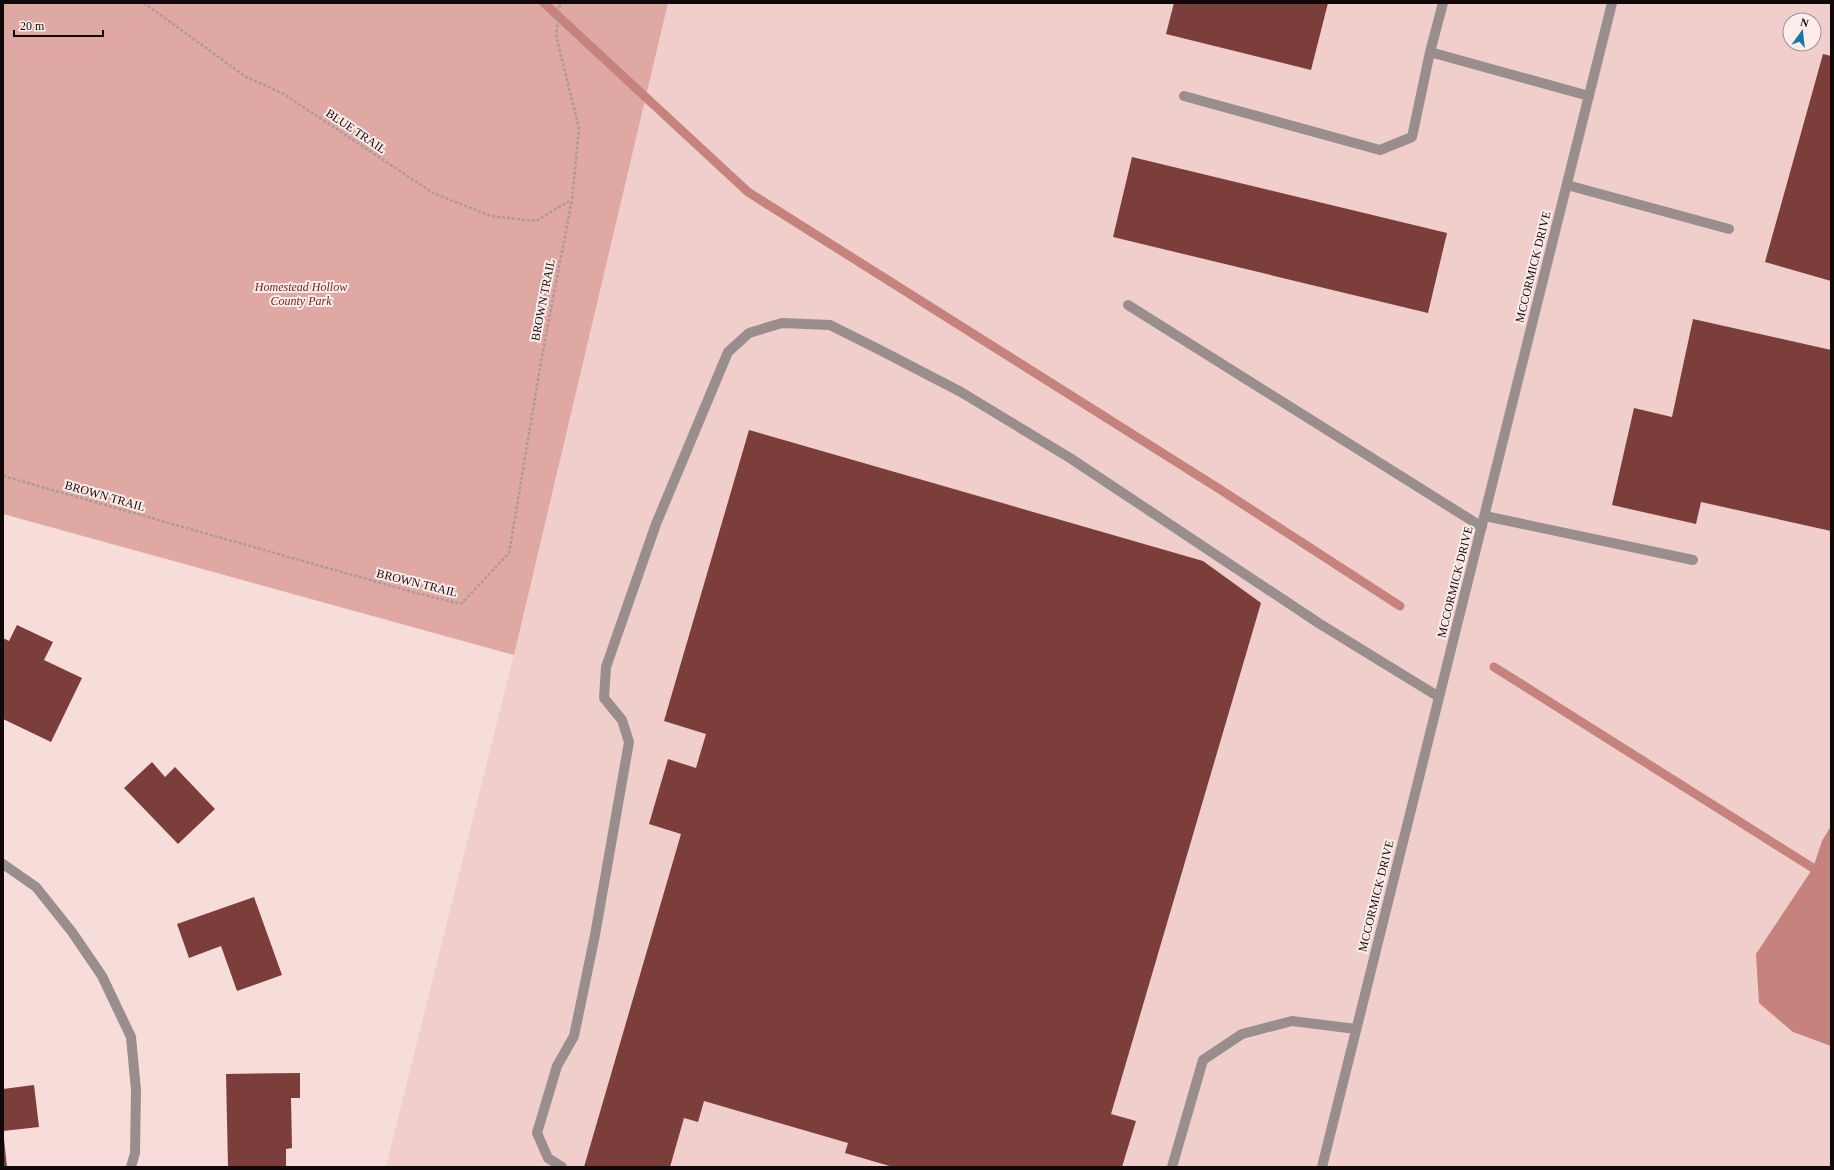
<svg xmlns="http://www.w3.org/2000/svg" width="1834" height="1170" font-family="'Times New Roman',serif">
	<rect width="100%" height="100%" fill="#f6ddda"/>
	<!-- built -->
	<path fill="#efcecb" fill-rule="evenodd" d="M 668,3 L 1831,3 L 1831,1167 L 386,1167 L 514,655 ZM 1790,20 L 1814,20 L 1814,44 L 1790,44 Z"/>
	<!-- green -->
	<path fill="#e0a8a3" d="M 3,3 L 668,3 L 514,655 L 3,514 Z"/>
	<!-- water -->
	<path fill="#c6827d" d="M 1831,826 L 1831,1046 L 1793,1032 L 1759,1003 L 1756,954 L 1813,868 L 1822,841 Z"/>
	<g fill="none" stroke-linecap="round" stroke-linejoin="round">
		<!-- stream -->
		<path stroke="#c6827d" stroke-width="9" d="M 544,3 L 748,192 L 1221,490 L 1400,606
			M 1494,667 L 1813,868"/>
	</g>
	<!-- building -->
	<path fill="#7b3e3b" d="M 1174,3 L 1328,3 L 1311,70 L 1166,34 Z
		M 1823,54 L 1831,56 L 1831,281 L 1765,262 Z
		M 1132,157 L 1447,233 L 1428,313 L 1113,237 Z
		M 1693,319 L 1831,350 L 1831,531 L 1701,502 L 1696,524 L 1612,505 L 1634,408 L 1672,417 Z
		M 749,430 L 1203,561 L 1261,603 L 1111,1114 L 1136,1121 L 1122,1167 L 893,1167 L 845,1153 L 848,1143 L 704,1101 L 698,1122 L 684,1118 L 670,1167 L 584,1167 L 681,834 L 649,824 L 668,759 L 696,768 L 706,734 L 664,721 Z
		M 17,625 L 53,642 L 44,660 L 82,678 L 51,742 L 3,719 L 3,638 L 9,641 Z
		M 152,762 L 165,777 L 175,767 L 215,809 L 178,844 L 124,788 Z
		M 254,897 L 282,975 L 237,991 L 221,946 L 189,958 L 177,924 Z
		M 300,1073 L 300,1098 L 291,1098 L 292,1148 L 286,1149 L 286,1167 L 228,1167 L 226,1074 Z
		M 34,1085 L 39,1127 L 3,1131 L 3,1089 Z
		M 3,1139 L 4,1139 L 7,1167 L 3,1167 Z"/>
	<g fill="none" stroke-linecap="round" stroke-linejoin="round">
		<!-- path -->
		<path stroke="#ad9a98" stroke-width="2.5" stroke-dasharray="3 2" stroke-linecap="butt" d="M 144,3 L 246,77 L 282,93 L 433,193 L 491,216 L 536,221 L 571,200
			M 3,476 L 416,593 L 461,604 L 509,553 L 542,356 L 572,200 L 579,128 L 556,35 L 560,3"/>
		<!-- service -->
		<path stroke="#998e8d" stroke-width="10" d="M 1430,52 L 1443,3
			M 1184,96 L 1380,150 L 1412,137 L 1430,52 L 1589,96
			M 1567,185 L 1729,229
			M 1128,305 L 1482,527
			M 1485,516 L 1693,560
			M 562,1167 L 548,1158 L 537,1133 L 557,1066 L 574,1036 L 595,935 L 629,742 L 622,720 L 604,698 L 606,667 L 656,524 L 728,352 L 749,333 L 782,323 L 830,325 L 880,350 L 961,392 L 1070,458 L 1320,624 L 1439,697
			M 1172,1167 L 1203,1060 L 1242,1034 L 1292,1021 L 1356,1029"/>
		<!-- minor -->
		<path stroke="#998e8d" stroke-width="10" d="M 3,864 L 36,887 L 72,932 L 102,976 L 131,1037 L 136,1090 L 135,1153 L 131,1167
			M 1322,1167 L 1612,3"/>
	</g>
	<g text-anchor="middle" stroke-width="4" stroke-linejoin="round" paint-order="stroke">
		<!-- street labels -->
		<g font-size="12" fill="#110909" stroke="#fcedeb">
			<text transform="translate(356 131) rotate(34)" y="4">BLUE TRAIL</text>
			<text transform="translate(1533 267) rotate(-76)" y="4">MCCORMICK DRIVE</text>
			<text transform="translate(543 300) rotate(-79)" y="4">BROWN TRAIL</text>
			<text transform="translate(105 496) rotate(16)" y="4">BROWN TRAIL</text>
			<text transform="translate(1455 582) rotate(-76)" y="4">MCCORMICK DRIVE</text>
			<text transform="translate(417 583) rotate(14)" y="4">BROWN TRAIL</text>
			<text transform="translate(1376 896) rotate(-76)" y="4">MCCORMICK DRIVE</text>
		</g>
		<!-- park labels -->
		<g font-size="12" font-style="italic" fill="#6e1d1e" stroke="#fcedeb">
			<text x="301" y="291">Homestead Hollow<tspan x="301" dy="14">County Park</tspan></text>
		</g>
	</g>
	<!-- border -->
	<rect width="1834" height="1170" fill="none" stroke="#110909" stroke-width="8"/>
	<!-- north arrow -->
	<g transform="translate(1802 32) rotate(15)"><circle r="19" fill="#fcedeb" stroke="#9e9291"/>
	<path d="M0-3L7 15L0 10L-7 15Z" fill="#1679a5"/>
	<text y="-6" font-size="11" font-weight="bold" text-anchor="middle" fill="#110909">N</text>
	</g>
	<!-- scale -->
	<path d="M14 30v6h89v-6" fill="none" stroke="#110909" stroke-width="2"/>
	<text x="20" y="30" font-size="12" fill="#110909" stroke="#fcedeb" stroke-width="3" paint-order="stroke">20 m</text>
</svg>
